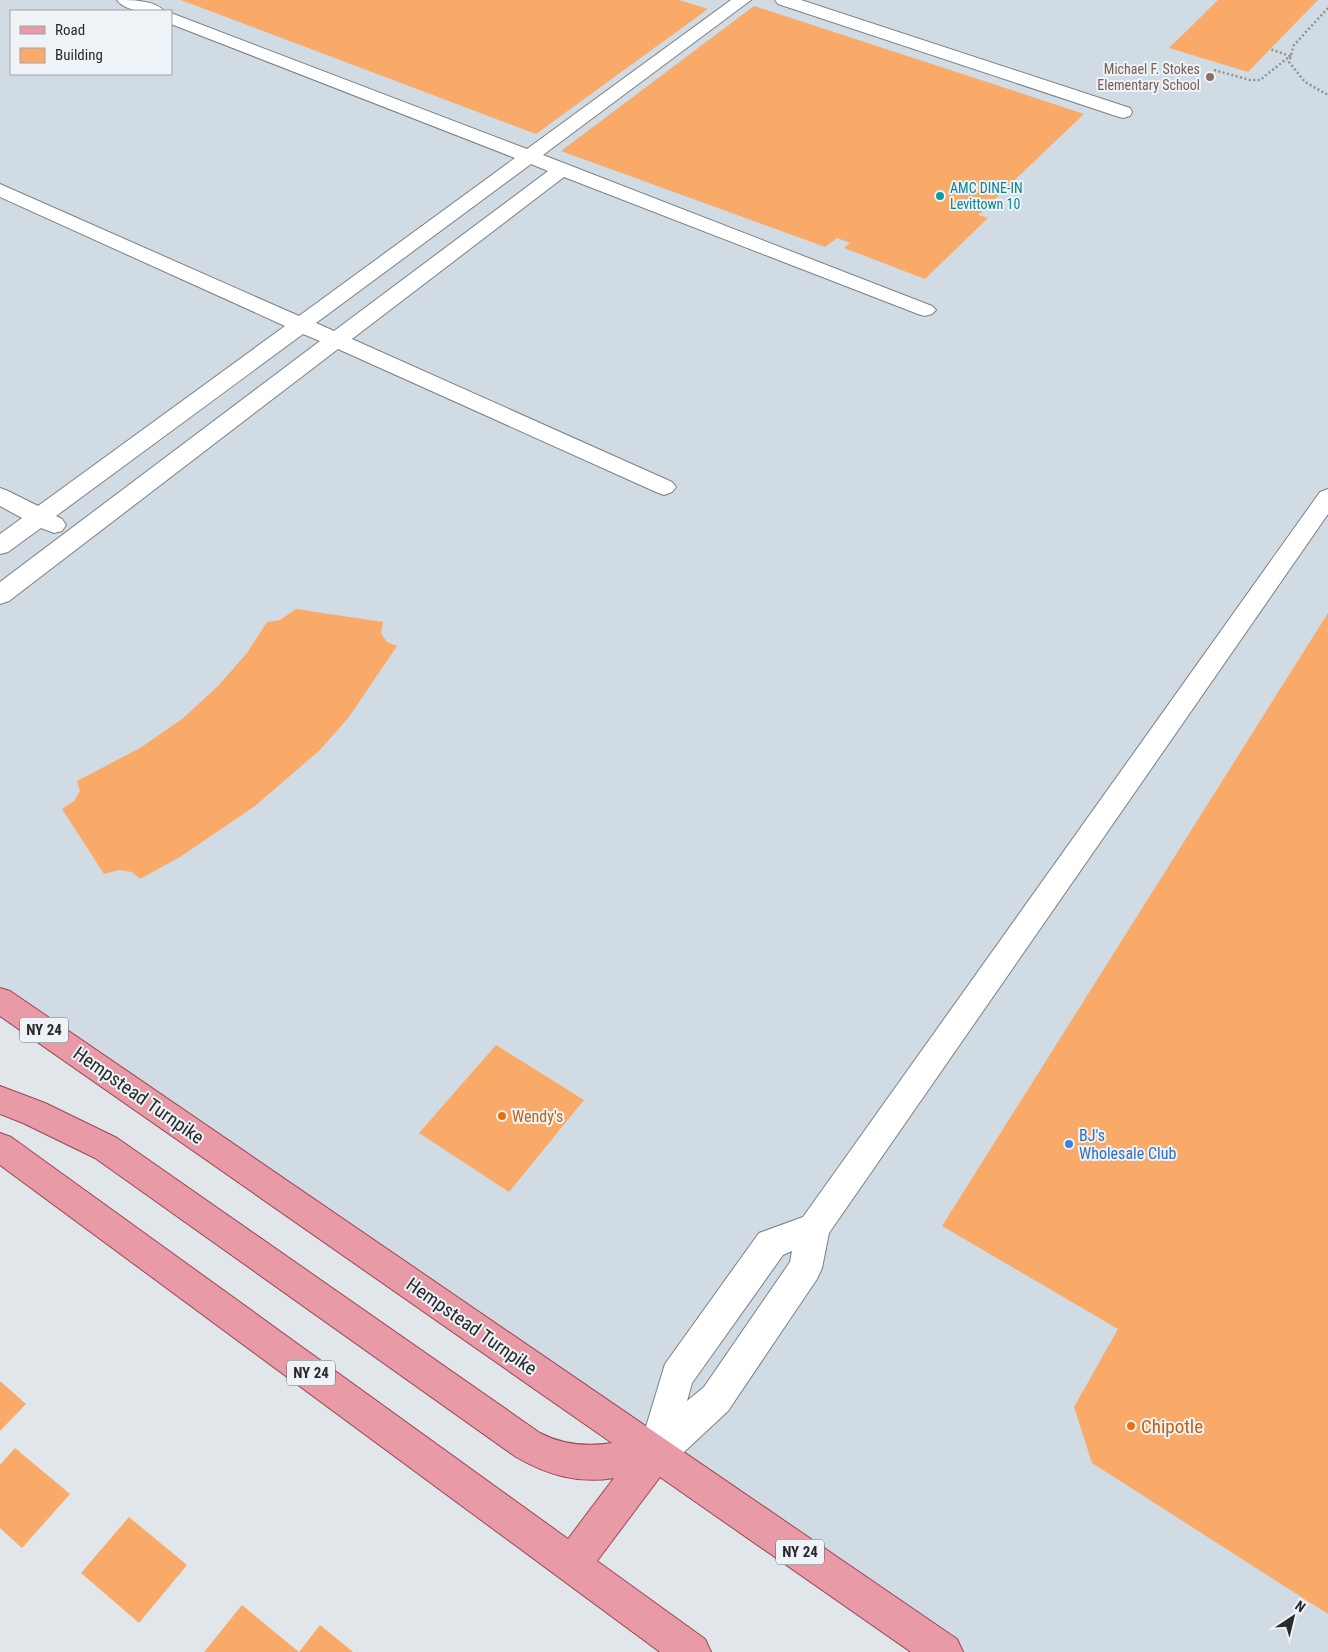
<svg xmlns="http://www.w3.org/2000/svg" width="1328" height="1652" font-family="'Roboto Condensed',sans-serif">
	<rect width="100%" height="100%" fill="#e1e6ea"/>
	<!-- built -->
	<path fill="#d0dbe4" fill-rule="evenodd" d="M 0,0 L 1328,0 L 1328,1652 L 945,1652 L 0,995 ZM 11,11 L 171,11 L 171,74 L 11,74 Z"/>
	<!-- building -->
	<path fill="#faaa68" d="M 181,0 L 679,0 L 708,9 L 536,134 Z
		M 1218,0 L 1318,0 L 1248,72 L 1169,48 Z
		M 754,6 L 984,81 L 1084,114 L 978,215 L 988,218 L 925,279 L 844,248 L 850,243 L 837,238 L 825,247 L 561,151 Z
		M 296,609 L 383,622 L 381,633 L 387,642 L 397,646 L 349,717 L 320,750 L 255,806 L 180,857 L 140,879 L 132,872 L 119,870 L 104,874 L 62,809 L 74,801 L 80,791 L 77,781 L 140,748 L 182,719 L 218,686 L 247,653 L 267,622 L 280,620 Z
		M 1328,613 L 1328,1614 L 1092,1463 L 1074,1407 L 1118,1329 L 942,1226 Z
		M 496,1045 L 584,1100 L 509,1192 L 419,1133 Z
		M 0,1381 L 26,1404 L 0,1431 Z
		M 15,1448 L 70,1494 L 22,1548 L 0,1528 L 0,1465 Z
		M 129,1517 L 187,1565 L 139,1623 L 81,1573 Z
		M 242,1605 L 299,1652 L 204,1652 Z
		M 320,1625 L 353,1652 L 299,1652 Z"/>
	<g fill="none" stroke-linecap="round" stroke-linejoin="round">
		<!-- minor casing -->
		<g stroke="#7c8084" stroke-width="2">
			<path id="minor" d="M 117,0 C 131,0 155,0 164,11 C 150,12 126,13 117,0 Z
				M 731,0 L 751,0 L 543,155 L 932,306 L 936,310 L 932,314 L 925,316 L 918,314 L 564,177 L 352,339 L 672,482 L 676,487 L 672,492 L 664,495 L 656,492 L 338,349 L 9,601 L 0,604 L 0,582 L 320,341 L 303,334 L 56,516 L 62,519 L 66,525 L 62,531 L 54,533 L 41,528 L 8,552 L 0,554 L 0,534 L 22,518 L 0,506 L 0,488 L 8,491 L 38,506 L 285,326 L 0,197 L 0,184 L 299,316 L 515,158 L 171,24 L 171,13 L 527,149 ZM 531,164 L 548,171 L 334,331 L 316,323 Z
				M 775,0 L 801,0 L 1130,108 L 1132,112 L 1130,116 L 1123,118 L 1116,116 L 778,4 Z
				M 1328,489 L 1328,514 L 829,1233 L 822,1268 L 817,1279 L 728,1411 L 669,1466 L 656,1471 L 643,1466 L 638,1453 L 665,1364 L 759,1233 L 803,1217 L 1320,492 ZM 792,1251 L 790,1262 L 704,1387 L 687,1401 L 692,1383 L 783,1255 Z"/>
		</g>
		<!-- major casing -->
		<g stroke="#9b4754" stroke-width="2">
			<path id="major" d="M 0,988 L 10,991 L 957,1639 L 963,1652 L 911,1652 L 660,1477 L 597,1561 L 705,1639 L 711,1652 L 660,1652 L 0,1165 L 0,1133 L 11,1137 L 568,1539 L 614,1478 C 578,1484 547,1475 516,1457 L 95,1158 L 23,1123 L 0,1114 L 0,1086 L 45,1103 L 117,1138 L 540,1433 C 563,1445 587,1447 612,1443 L 0,1016 Z"/>
		</g>
		<!-- path -->
		<path stroke="#8e9295" stroke-width="2.5" stroke-dasharray="2 2.5" stroke-linecap="butt" d="M 1328,8 L 1294,45 L 1289,62 L 1305,82 L 1328,95
			M 1214,70 L 1250,80 L 1260,80 L 1290,56 L 1270,49"/>
		<!-- minor -->
		<use href="#minor" fill="#fff" fill-rule="evenodd"/>
		<!-- major -->
		<use href="#major" fill="#e89aa6" fill-rule="evenodd"/>
	</g>
	<!-- markers -->
	<circle fill="#8d6e63" stroke="#eef3f8" stroke-width="2" cx="1210" cy="77" r="5"/>
	<circle fill="#0f9aa8" stroke="#eef3f8" stroke-width="2" cx="940" cy="196" r="5"/>
	<g fill="#e8710a" stroke="#eef3f8" stroke-width="2">
		<circle cx="502" cy="1116" r="5"/>
		<circle cx="1131" cy="1426" r="5"/>
	</g>
	<circle fill="#3f7fe0" stroke="#eef3f8" stroke-width="2" cx="1069" cy="1144" r="5"/>
	<g text-anchor="middle" stroke-width="4" stroke-linejoin="round" paint-order="stroke">
		<!-- far-education labels -->
		<g font-size="14" fill="#785e54" stroke="#eef3f8" text-anchor="end">
			<text x="1200" y="74">Michael F. Stokes<tspan x="1200" dy="16">Elementary School</tspan></text>
		</g>
		<!-- far-culture labels -->
		<g font-size="14" fill="#0d838f" stroke="#eef3f8" text-anchor="start">
			<text x="950" y="193">AMC DINE-IN<tspan x="950" dy="16">Levittown 10</tspan></text>
		</g>
		<!-- shield labels -->
		<g fill="#eef3f8" stroke="#636669" stroke-width="1">
			<rect x="20" y="1017.5" width="48" height="25" rx="4"/>
			<rect x="287" y="1360.5" width="48" height="25" rx="4"/>
			<rect x="776" y="1539.5" width="48" height="25" rx="4"/>
		</g>
		<g font-size="15" font-weight="bold" fill="#282a2c">
			<text x="44" y="1035">NY 24</text>
			<text x="311" y="1378">NY 24</text>
			<text x="800" y="1557">NY 24</text>
		</g>
		<!-- food labels -->
		<g font-size="16" fill="#c56008" stroke="#eef3f8" text-anchor="start">
			<text x="512" y="1122">Wendy's</text>
		</g>
		<!-- shop labels -->
		<g font-size="16" fill="#366cbe" stroke="#eef3f8" text-anchor="start">
			<text x="1079" y="1141">BJ's<tspan x="1079" dy="18">Wholesale Club</tspan></text>
		</g>
		<!-- near-street labels -->
		<g font-size="19" fill="#282a2c" stroke="#eef3f8">
			<text transform="translate(139 1095) rotate(35)" y="7">Hempstead Turnpike</text>
			<text transform="translate(472 1326) rotate(35)" y="7">Hempstead Turnpike</text>
		</g>
		<!-- near-food labels -->
		<g font-size="19" fill="#c56008" stroke="#eef3f8" text-anchor="start">
			<text x="1141" y="1433">Chipotle</text>
		</g>
	</g>
	<!-- legend -->
	<rect x="10" y="10" width="162" height="65" fill="#eef3f8" stroke="#9fa3a6"/>
	<rect x="20" y="26" width="25" height="8" fill="#e89aa6" stroke="#9fa3a6"/>
	<text x="55" y="35" font-size="15" fill="#282a2c">Road</text>
	<rect x="20" y="48" width="25" height="15" fill="#faaa68" stroke="#9fa3a6"/>
	<text x="55" y="60" font-size="15" fill="#282a2c">Building</text>
	<!-- north arrow -->
	<g transform="translate(1293 1617) rotate(35)" stroke="#eef3f8" stroke-width="4" paint-order="stroke">
	<path d="M0-4L9 19L0 12L-9 19Z" fill="#282a2c"/>
	<text y="-8" font-size="14" font-weight="bold" text-anchor="middle" fill="#282a2c">N</text>
	</g>
</svg>
